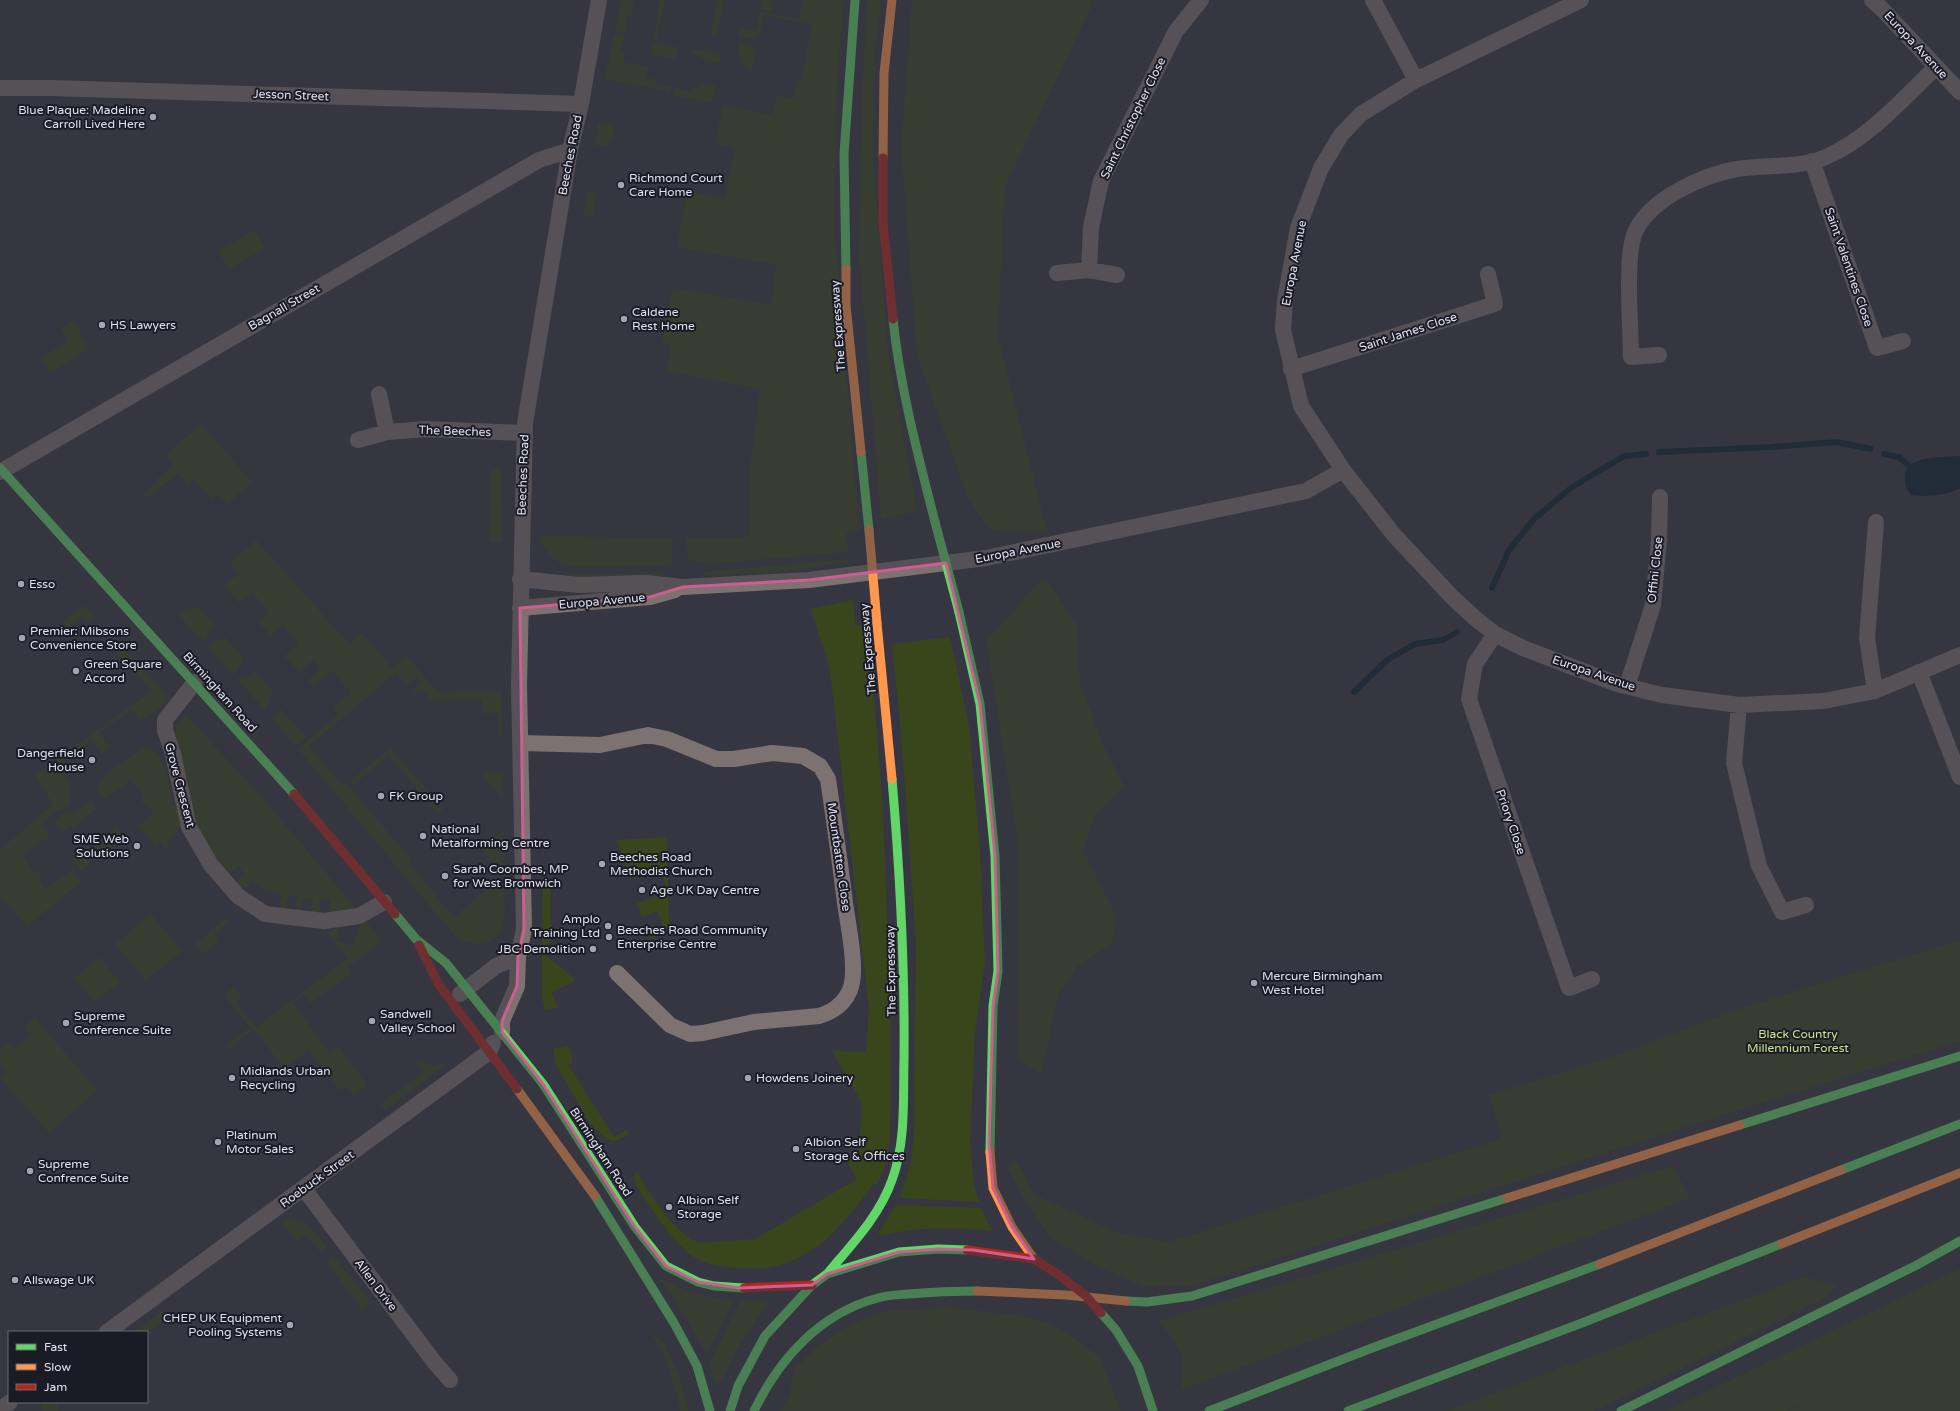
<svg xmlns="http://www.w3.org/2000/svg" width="1960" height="1411" font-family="'Varela Round',sans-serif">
	<rect width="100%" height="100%" fill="#363642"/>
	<!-- green -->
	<path fill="#39461c" d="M 621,0 L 634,1 L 631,17 L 627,16 L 625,32 L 615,31 Z
		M 660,0 L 665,0 L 657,39 L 654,38 Z
		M 717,0 L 724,0 L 717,36 L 711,35 Z
		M 762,0 L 773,1 L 771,11 L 761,9 Z
		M 803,0 L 844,0 L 837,78 L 834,222 L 859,531 L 846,533 L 848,552 L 711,564 L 688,560 L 686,538 L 749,537 L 750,469 L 760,389 L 666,371 L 671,346 L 662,344 L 673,288 L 771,305 L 776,265 L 677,247 L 687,191 L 725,198 L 735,148 L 715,144 L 723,105 L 773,115 L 777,95 L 793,99 L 797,80 L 801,81 L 812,25 L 764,15 L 759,37 L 755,36 L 754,40 L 738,37 L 739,28 L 757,31 L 760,12 L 799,19 Z
		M 867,0 L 881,0 L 875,52 L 873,157 L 888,354 L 917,511 L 881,519 L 859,257 L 861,119 Z
		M 912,0 L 1090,0 L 1092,5 L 1005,187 L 998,336 L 1047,531 L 994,531 L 983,521 L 968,497 L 917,356 L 901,148 Z
		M 614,34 L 624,36 L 621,51 L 625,52 L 623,62 L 648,67 L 646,78 L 656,80 L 655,84 L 671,87 L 670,92 L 605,79 Z
		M 653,42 L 678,47 L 676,59 L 651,54 Z
		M 738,42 L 753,45 L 753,49 L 757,50 L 752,71 C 739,67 738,55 738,42 Z
		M 686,49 L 720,53 L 720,63 L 706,60 Z
		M 701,83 L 716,86 L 712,103 L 673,95 L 675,88 L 690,91 L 691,87 L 700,89 Z
		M 598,123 L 614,126 L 611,143 L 607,142 L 606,147 L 595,145 Z
		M 587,192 L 597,194 L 593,217 L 583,215 Z
		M 255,230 L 265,248 L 229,269 L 218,251 Z
		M 74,320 L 89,349 L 50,373 L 41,357 L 68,342 L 61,328 Z
		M 201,424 L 252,482 L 227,504 L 218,494 L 212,499 L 194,479 L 188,484 L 178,473 L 148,498 L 144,494 L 157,482 L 156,480 L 174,464 L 166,455 Z
		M 501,468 L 502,542 L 489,542 L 490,470 Z
		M 539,536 L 673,538 L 671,565 L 573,567 C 555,563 545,554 539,536 Z
		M 256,540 L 349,644 L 362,633 L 392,668 L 406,656 L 438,692 L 501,691 L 502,735 L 499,735 L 499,713 L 482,713 L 482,700 L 427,700 L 427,692 L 411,692 L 422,683 L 417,677 L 406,685 L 396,673 L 309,746 L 341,785 L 345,782 L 411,859 L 408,862 L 454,917 L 499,879 L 499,887 L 504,887 C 504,898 506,911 504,922 C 498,947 475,948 456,937 L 298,749 L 339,714 L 333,707 L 351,693 L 332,670 L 314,686 L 308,680 L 321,669 L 313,660 L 299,672 L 284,656 L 299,643 L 283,625 L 271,636 L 258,622 L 269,612 L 252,592 L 239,603 L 224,586 L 238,574 L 230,564 Z
		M 848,559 L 849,562 L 778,572 L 706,576 L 702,572 Z
		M 663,573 L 663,577 L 566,578 L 566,574 Z
		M 1042,578 L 1048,582 L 1077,626 L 1080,682 L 1103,745 L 1124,786 L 1095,815 L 1083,850 L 1117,917 L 1112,943 L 1078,966 L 1058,995 L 1041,1075 L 1017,1057 L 1017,836 L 986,640 L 1007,619 Z
		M 853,600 L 856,626 L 868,624 L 882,794 L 891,1008 L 890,1135 L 886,1163 L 877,1185 L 873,1183 C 848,1220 818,1257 772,1267 C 762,1269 750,1268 739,1268 C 724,1267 702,1265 690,1254 C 667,1235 652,1210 636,1185 L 634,1177 L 636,1170 L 651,1195 L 670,1221 L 690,1239 L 701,1243 L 755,1239 L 857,1179 L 846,1160 L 859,1152 L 862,1103 L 832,1051 L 866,1052 L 869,1009 L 830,670 L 811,609 Z
		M 83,605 L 95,617 L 89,623 L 82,616 L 68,628 L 63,622 Z
		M 198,606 L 214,625 L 204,643 L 178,614 Z
		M 225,637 L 244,659 L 234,675 L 207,646 Z
		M 950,637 L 969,726 L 980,851 L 985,963 L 975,1032 L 970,1140 L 974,1186 L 979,1202 L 900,1198 L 911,1162 L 914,1133 L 916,944 L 901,732 L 892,644 Z
		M 121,646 L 167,695 C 161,714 155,711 140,720 L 132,709 L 99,733 L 110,748 L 102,753 L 91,740 L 59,766 C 70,780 73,787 69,806 L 56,811 L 42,823 L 50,836 L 22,855 L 34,873 L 37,871 L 42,877 L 39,880 L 45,889 L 73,870 L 81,882 L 27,926 L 0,896 L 0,850 L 53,804 L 35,775 L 152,691 L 115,651 Z
		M 256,672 L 273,692 L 265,710 L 237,680 Z
		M 281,709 L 306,737 L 295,746 L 272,718 Z
		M 186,715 L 268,804 L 356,909 L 331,914 L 330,899 L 319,899 L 320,915 L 311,914 L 312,899 L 303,898 L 301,913 L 295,912 L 298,897 L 288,895 L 285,911 L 278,909 L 282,895 L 266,890 L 251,880 L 242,892 L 234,884 L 245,874 L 238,866 L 227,876 L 193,822 L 175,734 L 176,725 Z
		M 147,748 C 167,751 169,789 172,806 L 177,803 C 180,826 185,826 166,842 L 171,848 L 168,851 L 159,841 L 155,845 L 138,826 L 154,814 L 147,804 L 144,805 L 141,800 L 144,798 L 131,780 L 104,799 L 96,789 C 102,772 126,761 140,750 Z
		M 390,748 L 443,810 L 438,814 L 389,755 L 353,785 L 350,781 Z
		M 483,772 L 503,773 L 503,799 L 481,774 Z
		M 88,802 L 92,802 L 96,809 L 73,828 L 71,825 L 62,832 L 57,825 L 56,820 C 66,811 79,812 88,802 Z
		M 116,828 L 122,838 L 81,871 L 72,858 L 77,855 L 79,857 L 113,834 L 111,831 Z
		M 503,831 L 504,875 L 482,849 Z
		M 667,837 L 669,929 L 650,940 L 649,934 L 664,929 L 657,911 L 642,917 L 637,903 L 661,895 L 666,885 L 663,876 L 652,871 L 631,879 L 617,840 Z
		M 543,876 L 550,879 L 551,942 L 542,949 Z
		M 151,914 L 182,951 L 146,980 L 115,944 Z
		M 226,918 L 229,922 L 214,934 L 219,941 L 203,954 L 195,944 Z
		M 365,920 L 382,941 L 348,967 L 352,973 L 310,1003 L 304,995 L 293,1003 L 329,1053 L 339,1047 L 367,1085 L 354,1095 L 347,1086 L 341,1091 L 309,1050 L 284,1068 L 254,1029 L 229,1048 L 227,1046 L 250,1027 L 224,995 L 234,987 L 242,996 L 235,1002 L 256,1027 L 347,959 L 327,932 L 340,926 L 336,941 L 353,946 L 357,931 Z
		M 1960,940 L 1960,1041 L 1701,1122 L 1191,1286 L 1144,1287 L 1094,1264 L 1051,1238 L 1026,1203 L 1008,1168 L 1015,1159 L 1035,1195 L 1118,1233 L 1168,1242 L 1502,1139 L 1489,1095 L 1611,1057 L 1742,1008 Z
		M 542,952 L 576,980 L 551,993 L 558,1007 L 545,1010 L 542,997 Z
		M 99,957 L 120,982 L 95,1001 L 74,978 Z
		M 35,1018 L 97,1090 L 49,1133 L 0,1078 L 6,1071 L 0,1064 L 0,1049 L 8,1042 L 15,1049 L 31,1035 L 24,1027 Z
		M 569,1046 L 573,1063 L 568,1064 L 614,1137 L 626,1130 L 629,1134 L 618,1140 L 612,1141 L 606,1138 L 591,1125 L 556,1065 L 553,1049 Z
		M 415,1059 L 432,1066 L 448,1063 L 385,1110 L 380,1104 L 424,1072 Z
		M 1673,1166 L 1690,1198 L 1181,1390 C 1186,1354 1181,1349 1159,1321 Z
		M 896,1205 L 981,1208 L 992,1231 C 954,1226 919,1227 881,1235 L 878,1233 Z
		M 290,1219 C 308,1220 316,1234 327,1247 L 320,1252 L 306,1234 L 296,1241 L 281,1222 Z
		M 333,1255 L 372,1303 L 362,1310 L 326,1261 Z
		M 1960,1269 L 1960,1327 L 1787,1411 L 1667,1411 Z
		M 1804,1277 L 1836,1285 L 1827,1297 L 1594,1411 L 1446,1411 Z
		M 661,1279 C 684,1291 707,1298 733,1300 L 707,1355 L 688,1321 Z
		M 763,1300 L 767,1301 L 768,1304 L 740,1343 L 722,1381 L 715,1384 L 709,1365 L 740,1301 Z
		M 944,1307 L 1018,1315 L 1048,1323 L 1069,1334 L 1100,1358 L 1121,1411 L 780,1411 L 790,1395 L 794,1369 L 816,1348 L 841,1330 L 863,1319 L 886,1311 Z
		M 162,1311 L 168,1318 L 147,1334 L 147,1332 L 133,1332 Z
		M 1960,1327 L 1960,1411 L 1789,1411 Z
		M 651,1332 L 664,1343 L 679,1376 L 689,1411 L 681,1411 L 667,1362 Z
		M 42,1402 L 58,1402 L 58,1411 L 41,1411 Z"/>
	<!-- water -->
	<path fill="#0a212f" d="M 1960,456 L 1960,488 C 1945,496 1928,497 1911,495 C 1906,489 1905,486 1905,478 C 1903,455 1944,457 1960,456 Z"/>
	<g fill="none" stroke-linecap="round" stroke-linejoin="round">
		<!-- stream -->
		<path stroke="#0a212f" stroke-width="6" d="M 1659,452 L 1772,447 L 1836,442 L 1871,449
			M 1884,454 L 1899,457 L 1908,465
			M 1492,588 L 1509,550 L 1534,519 L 1572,487 L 1624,456 L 1646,454
			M 1354,692 L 1387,660 L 1415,644 L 1443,640 L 1457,632"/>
		<!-- street -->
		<path stroke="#7c7271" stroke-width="16" d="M 1373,0 L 1416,80
			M 1581,0 L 1416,80 L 1361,114 L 1341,135 L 1321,168 L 1298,228 L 1285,300 L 1283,330 L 1301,406 L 1343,470 L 1394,535 L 1453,598 L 1476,619 L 1495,634 L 1523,648 L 1617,684 L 1662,695 L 1739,705 L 1824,701 L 1875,691 L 1960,655
			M 1872,0 L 1881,8 L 1960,92
			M 0,88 L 50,88 L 581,104
			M 1812,161 L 1877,348 L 1903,341
			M 1089,270 L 1091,227 L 1101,181 L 1176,31 L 1201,0
			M 1057,273 L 1089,270 L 1117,275
			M 1659,355 L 1631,357 C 1631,328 1624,253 1636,230 C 1652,198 1703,175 1737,169 C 1767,164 1798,169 1826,157 C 1868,139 1904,98 1936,67
			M 1291,369 L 1495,304 L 1488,274
			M 379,394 L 387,432
			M 358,440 L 387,432 L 426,429 L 524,433
			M 0,472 L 539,160 L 570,150
			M 520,579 L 579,585 L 645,583 L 683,587 L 809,580 L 986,558 L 1306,491 L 1343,470
			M 520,608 L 650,597 L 675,590
			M 1495,634 L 1475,664 L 1469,699 L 1569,988 L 1592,979
			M 1919,672 L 1960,777
			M 195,682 L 165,720 L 165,730 L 173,754 L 189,827 L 211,865 L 238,896 L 265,914 L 324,921 L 359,916 L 384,902
			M 1627,686 L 1653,605 L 1659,540 L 1660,497
			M 1875,691 L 1867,638 L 1876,522
			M 1739,705 L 1734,763 L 1759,866 L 1782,912 L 1806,905
			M 520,743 L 600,745 L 648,735 L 667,739 L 716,759 L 734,759 L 772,753 L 803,756 L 820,766 L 828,779 C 834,820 840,862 845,903 C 848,925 858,970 850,990 C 844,1004 833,1012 819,1016 L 754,1022 L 703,1033 L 690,1034 L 670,1025 L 617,973
			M 460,994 L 496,966 L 518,957
			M 502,1032 L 502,1021 L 517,986 L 518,957 L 524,929 L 519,685 L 525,423 L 570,150 L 581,104 L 599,0
			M 304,1189 L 435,1363 L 450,1380
			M 107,1332 L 489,1052 L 493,1043
			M 0,1410 L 10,1402"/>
		<!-- fast -->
		<path stroke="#63d668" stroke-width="9" d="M 846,269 L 844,154 L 855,0
			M 893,319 C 900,388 918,455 935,522
			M 861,452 L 869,530
			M 0,468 L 294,794
			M 959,612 L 980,704 L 995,856 L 998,971 L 993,1006 L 990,1152
			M 395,914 L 416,939 L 446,963 L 543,1084 L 635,1227 L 666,1266 L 698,1282 L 714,1286 L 744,1288
			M 1740,1125 L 1960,1056
			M 1841,1170 L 1960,1124
			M 595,1196 L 674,1323 L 697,1366 L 710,1411
			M 827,1274 C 851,1245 879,1217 892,1180 C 906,1142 903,1100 904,1060 C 905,966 900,873 892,779
			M 1126,1301 L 1147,1302 L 1192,1296 L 1507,1198
			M 1101,1313 L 1116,1330 L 1138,1366 L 1153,1411
			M 730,1411 L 738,1386 L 765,1336 L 812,1285 L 827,1274 L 899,1252 L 938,1249 L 967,1250
			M 754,1411 C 779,1359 820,1313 878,1298 C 887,1295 898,1295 908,1294 C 931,1292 954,1291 977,1291
			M 1209,1411 L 1372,1348 L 1600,1264
			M 1348,1411 L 1582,1323 L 1781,1244
			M 1621,1411 L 1915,1266 L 1960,1241"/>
		<!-- slow -->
		<path stroke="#ff974d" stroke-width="9" d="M 883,158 L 884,73 L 892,0
			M 846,269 L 846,305 L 861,452
			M 877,623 L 892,779
			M 517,1089 L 595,1196
			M 990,1152 L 993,1188 L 1012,1227 L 1034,1259
			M 1507,1198 L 1740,1125
			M 1781,1244 L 1960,1173
			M 1600,1264 L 1841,1170
			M 977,1291 L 1066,1295 L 1126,1301"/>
		<!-- jam -->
		<path stroke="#b3261e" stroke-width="9" d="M 883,158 L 883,223 L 893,319
			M 294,794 L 395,914
			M 419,945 L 439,985 L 517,1089
			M 967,1250 L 1034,1259 L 1059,1275 L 1086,1296 L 1101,1313
			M 744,1288 L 812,1285"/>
		<!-- fast-bridge -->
		<path stroke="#63d668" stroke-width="9" d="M 935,522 L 959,612"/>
		<!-- slow-bridge -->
		<path stroke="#ff974d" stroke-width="9" d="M 869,530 L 877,623"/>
	</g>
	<!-- marked area -->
	<path d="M0 0H1960V1411H0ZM 946,563 L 980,704 L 995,856 L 998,971 L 993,1006 L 989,1144 L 993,1188 L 1012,1227 L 1034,1259 L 973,1250 L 938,1249 L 899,1252 L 827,1274 L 812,1285 L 740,1288 L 698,1282 L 666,1266 L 635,1227 L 543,1084 L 502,1032 L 502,1021 L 517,986 L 518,957 L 524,929 L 520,608 L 650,597 L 683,587 L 809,580 Z" fill="#363642" fill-opacity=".55" fill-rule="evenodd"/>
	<path fill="none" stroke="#cd5e8f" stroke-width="3" stroke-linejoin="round" d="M 946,563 L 980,704 L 995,856 L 998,971 L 993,1006 L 989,1144 L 993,1188 L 1012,1227 L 1034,1259 L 973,1250 L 938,1249 L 899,1252 L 827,1274 L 812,1285 L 740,1288 L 698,1282 L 666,1266 L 635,1227 L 543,1084 L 502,1032 L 502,1021 L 517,986 L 518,957 L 524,929 L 520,608 L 650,597 L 683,587 L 809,580 Z"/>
	<!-- markers -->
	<g fill="#a5a5b2" stroke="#1b1b25" stroke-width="1.5">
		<circle cx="153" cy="117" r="4"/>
		<circle cx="621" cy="185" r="4"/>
		<circle cx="624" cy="319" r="4"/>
		<circle cx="102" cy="325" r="4"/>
		<circle cx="21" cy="584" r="4"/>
		<circle cx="22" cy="638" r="4"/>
		<circle cx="76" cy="671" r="4"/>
		<circle cx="92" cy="760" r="4"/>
		<circle cx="381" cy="796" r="4"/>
		<circle cx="423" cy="836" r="4"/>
		<circle cx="137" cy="846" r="4"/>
		<circle cx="602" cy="864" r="4"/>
		<circle cx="445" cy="876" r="4"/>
		<circle cx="642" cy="890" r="4"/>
		<circle cx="608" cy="926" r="4"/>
		<circle cx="609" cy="937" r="4"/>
		<circle cx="593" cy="949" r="4"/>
		<circle cx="1254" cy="983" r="4"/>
		<circle cx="372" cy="1021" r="4"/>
		<circle cx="66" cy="1023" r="4"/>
		<circle cx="232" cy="1078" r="4"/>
		<circle cx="748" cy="1078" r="4"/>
		<circle cx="218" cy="1142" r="4"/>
		<circle cx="796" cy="1149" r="4"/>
		<circle cx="30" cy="1171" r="4"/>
		<circle cx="669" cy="1207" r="4"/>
		<circle cx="15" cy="1280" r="4"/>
		<circle cx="290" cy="1325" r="4"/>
	</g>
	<g text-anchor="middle" stroke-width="4" stroke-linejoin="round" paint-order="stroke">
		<!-- street labels -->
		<g font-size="12" fill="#e1e1ef" stroke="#1b1b25">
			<text transform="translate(1916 45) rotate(47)" y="4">Europa Avenue</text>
			<text transform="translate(291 95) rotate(2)" y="4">Jesson Street</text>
			<text transform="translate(1133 118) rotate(-64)" y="4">Saint Christopher Close</text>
			<text transform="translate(570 155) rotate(-79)" y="4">Beeches Road</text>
			<text transform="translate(1294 263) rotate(-79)" y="4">Europa Avenue</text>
			<text transform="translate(1849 267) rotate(71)" y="4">Saint Valentines Close</text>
			<text transform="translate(284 307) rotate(-30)" y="4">Bagnall Street</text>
			<text transform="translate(838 326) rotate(-94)" y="4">The Expressway</text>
			<text transform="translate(1408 332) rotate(-18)" y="4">Saint James Close</text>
			<text transform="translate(455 431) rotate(2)" y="4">The Beeches</text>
			<text transform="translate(523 475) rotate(-88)" y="4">Beeches Road</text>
			<text transform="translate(1018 551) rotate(-11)" y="4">Europa Avenue</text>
			<text transform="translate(1655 570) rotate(-84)" y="4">Offini Close</text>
			<text transform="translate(602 601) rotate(-5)" y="4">Europa Avenue</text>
			<text transform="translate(868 649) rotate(-95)" y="4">The Expressway</text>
			<text transform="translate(1594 673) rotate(19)" y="4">Europa Avenue</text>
			<text transform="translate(220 692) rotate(48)" y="4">Birmingham Road</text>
			<text transform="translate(180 785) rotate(75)" y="4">Grove Crescent</text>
			<text transform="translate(1511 822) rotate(71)" y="4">Priory Close</text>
			<text transform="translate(839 857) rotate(82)" y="4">Mountbatten Close</text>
			<text transform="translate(891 971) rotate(-91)" y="4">The Expressway</text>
			<text transform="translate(601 1152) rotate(57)" y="4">Birmingham Road</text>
			<text transform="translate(317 1179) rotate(-36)" y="4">Roebuck Street</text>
			<text transform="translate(376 1285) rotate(53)" y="4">Allen Drive</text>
		</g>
		<!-- poi labels -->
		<g font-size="12" fill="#e1e1ef" stroke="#1b1b25" text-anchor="start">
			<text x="145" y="114" text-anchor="end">Blue Plaque: Madeline<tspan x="145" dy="14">Carroll Lived Here</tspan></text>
			<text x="629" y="182">Richmond Court<tspan x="629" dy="14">Care Home</tspan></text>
			<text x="632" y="316">Caldene<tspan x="632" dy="14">Rest Home</tspan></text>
			<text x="110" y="329">HS Lawyers</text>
			<text x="29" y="588">Esso</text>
			<text x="30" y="635">Premier: Mibsons<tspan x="30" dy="14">Convenience Store</tspan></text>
			<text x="84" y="668">Green Square<tspan x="84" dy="14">Accord</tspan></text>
			<text x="84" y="757" text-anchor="end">Dangerfield<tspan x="84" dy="14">House</tspan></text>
			<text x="389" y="800">FK Group</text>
			<text x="431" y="833">National<tspan x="431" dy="14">Metalforming Centre</tspan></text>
			<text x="129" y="843" text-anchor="end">SME Web<tspan x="129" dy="14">Solutions</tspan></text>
			<text x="610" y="861">Beeches Road<tspan x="610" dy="14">Methodist Church</tspan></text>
			<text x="453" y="873">Sarah Coombes, MP<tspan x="453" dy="14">for West Bromwich</tspan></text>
			<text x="650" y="894">Age UK Day Centre</text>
			<text x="600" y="923" text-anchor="end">Amplo<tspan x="600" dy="14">Training Ltd</tspan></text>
			<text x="617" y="934">Beeches Road Community<tspan x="617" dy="14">Enterprise Centre</tspan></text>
			<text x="585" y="953" text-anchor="end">JBC Demolition</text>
			<text x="1262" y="980">Mercure Birmingham<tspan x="1262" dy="14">West Hotel</tspan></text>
			<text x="380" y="1018">Sandwell<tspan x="380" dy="14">Valley School</tspan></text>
			<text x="74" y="1020">Supreme<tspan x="74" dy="14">Conference Suite</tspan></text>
			<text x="240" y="1075">Midlands Urban<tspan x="240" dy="14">Recycling</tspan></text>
			<text x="756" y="1082">Howdens Joinery</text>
			<text x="226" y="1139">Platinum<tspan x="226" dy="14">Motor Sales</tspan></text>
			<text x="804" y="1146">Albion Self<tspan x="804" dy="14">Storage &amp; Offices</tspan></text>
			<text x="38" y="1168">Supreme<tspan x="38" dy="14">Confrence Suite</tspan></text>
			<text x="677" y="1204">Albion Self<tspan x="677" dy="14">Storage</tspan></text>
			<text x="23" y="1284">Allswage UK</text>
			<text x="282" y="1322" text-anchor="end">CHEP UK Equipment<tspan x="282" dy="14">Pooling Systems</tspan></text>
		</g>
		<!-- park labels -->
		<g font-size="12" fill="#c7e885" stroke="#1b1b25">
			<text x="1798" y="1038">Black Country<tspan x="1798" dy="14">Millennium Forest</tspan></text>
		</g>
	</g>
	<!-- legend -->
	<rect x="8" y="1331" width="140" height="72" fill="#1b1b25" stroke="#6a6a76"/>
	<rect x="16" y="1344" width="20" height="6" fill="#63d668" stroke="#6a6a76"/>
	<text x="44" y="1351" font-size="12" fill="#e1e1ef">Fast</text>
	<rect x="16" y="1364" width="20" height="6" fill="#ff974d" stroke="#6a6a76"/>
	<text x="44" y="1371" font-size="12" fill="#e1e1ef">Slow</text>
	<rect x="16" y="1384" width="20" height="6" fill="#b3261e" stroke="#6a6a76"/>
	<text x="44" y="1391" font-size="12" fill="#e1e1ef">Jam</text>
</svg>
